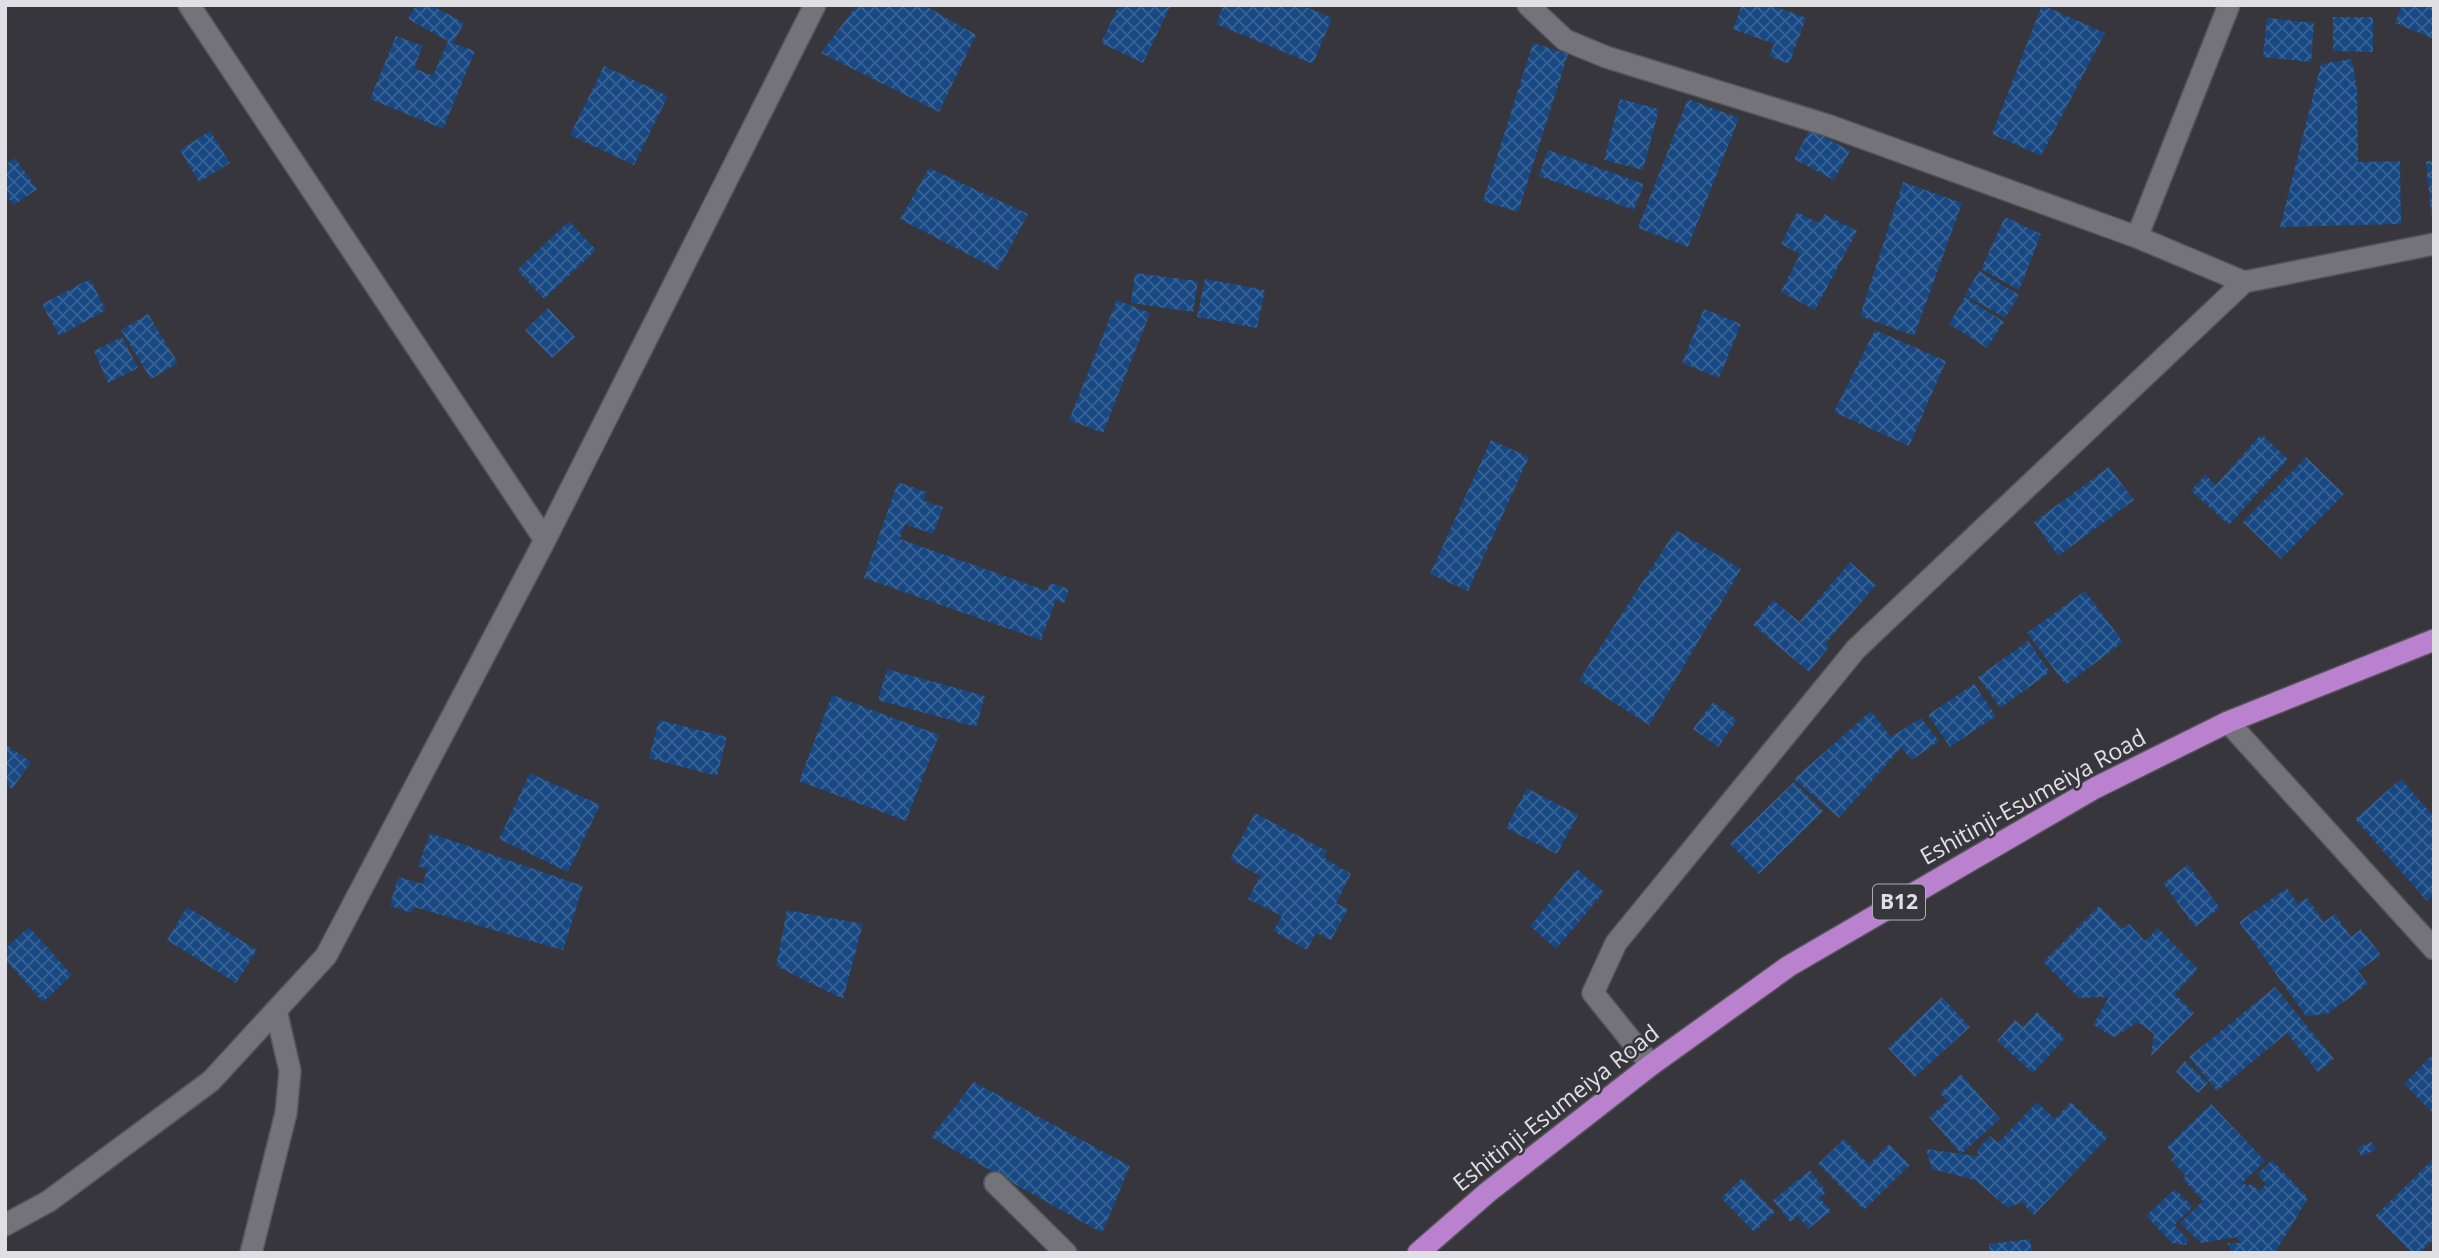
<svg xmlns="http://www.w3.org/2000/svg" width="2439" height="1258" font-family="'Open Sans',sans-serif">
	<defs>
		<pattern id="building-cross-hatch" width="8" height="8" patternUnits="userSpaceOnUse" patternTransform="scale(1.75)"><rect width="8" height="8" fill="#184883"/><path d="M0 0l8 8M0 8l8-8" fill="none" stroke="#396294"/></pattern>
	</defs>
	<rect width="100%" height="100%" fill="#36363c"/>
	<!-- building -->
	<path fill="url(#building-cross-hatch)" d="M 416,5 L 431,5 L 464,23 L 453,43 L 475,51 L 443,129 L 370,99 L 396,36 L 423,46 L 414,68 L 433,76 L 448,41 L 408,19 Z
		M 857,5 L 924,5 L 976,35 L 939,112 L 821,53 Z
		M 1119,5 L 1171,5 L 1143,63 L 1101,43 Z
		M 1224,5 L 1301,5 L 1332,18 L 1313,64 L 1216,24 Z
		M 1742,5 L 1771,5 L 1806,18 L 1789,64 L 1769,56 L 1774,44 L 1733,29 Z
		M 2042,5 L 2105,33 L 2041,156 L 1992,134 Z
		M 2402,5 L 2434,5 L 2434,39 L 2395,23 Z
		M 2333,17 L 2373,17 L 2373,52 L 2333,51 Z
		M 2267,18 L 2314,23 L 2311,62 L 2263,57 Z
		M 1533,43 L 1568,54 L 1518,212 L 1483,201 Z
		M 2352,59 L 2357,91 L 2358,162 L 2400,161 L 2401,224 L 2280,227 L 2321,64 Z
		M 604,66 L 668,96 L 634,165 L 570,135 Z
		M 1620,99 L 1659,109 L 1643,170 L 1604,160 Z
		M 1688,99 L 1739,118 L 1688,247 L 1638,228 Z
		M 1810,129 L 1850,151 L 1834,180 L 1794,159 Z
		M 210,131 L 230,163 L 199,182 L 180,150 Z
		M 1548,150 L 1644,184 L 1634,210 L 1539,176 Z
		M 15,158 L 37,189 L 14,205 L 5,194 L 5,165 Z
		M 2426,161 L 2434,161 L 2434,213 L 2431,214 Z
		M 929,168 L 1028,214 L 998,270 L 900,219 Z
		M 1903,182 L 1962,203 L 1914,336 L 1860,316 Z
		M 1797,212 L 1819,223 L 1824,214 L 1857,231 L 1815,310 L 1781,292 L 1800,254 L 1781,244 Z
		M 2005,217 L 2041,234 L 2019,290 L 1981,269 Z
		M 569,221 L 596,250 L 544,299 L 517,270 Z
		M 1979,271 L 2019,295 L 2005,318 L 1965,295 Z
		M 1135,273 L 1198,281 L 1193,312 L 1131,303 Z
		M 90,279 L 106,310 L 59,336 L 42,304 Z
		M 1205,279 L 1265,290 L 1257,328 L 1197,317 Z
		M 1965,297 L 2004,322 L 1987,348 L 1949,324 Z
		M 1117,300 L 1150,313 L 1103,433 L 1069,420 Z
		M 548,308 L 575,337 L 552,358 L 525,330 Z
		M 1704,309 L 1741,324 L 1719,378 L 1682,363 Z
		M 148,314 L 178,363 L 151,379 L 121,330 Z
		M 1875,330 L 1946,361 L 1909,446 L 1834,412 Z
		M 122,337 L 138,368 L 108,383 L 94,351 Z
		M 2261,434 L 2288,459 L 2229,525 L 2191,491 L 2205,475 L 2216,485 Z
		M 1491,440 L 1529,457 L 1468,591 L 1430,574 Z
		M 2306,457 L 2344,494 L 2281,559 L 2243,522 Z
		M 2109,467 L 2134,500 L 2058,556 L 2034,522 Z
		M 898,482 L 926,492 L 924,501 L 943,507 L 933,534 L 905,524 L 900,539 L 1047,591 L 1050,583 L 1069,589 L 1064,603 L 1056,600 L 1041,640 L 864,578 Z
		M 1676,530 L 1741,569 L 1649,725 L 1579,680 Z
		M 1850,562 L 1876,585 L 1825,644 L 1829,647 L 1809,672 L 1753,625 L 1773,600 L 1802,624 L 1800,621 Z
		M 2085,591 L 2123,642 L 2066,685 L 2027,633 Z
		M 2028,641 L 2050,672 L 2000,708 L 1978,677 Z
		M 887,669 L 985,696 L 976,727 L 878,700 Z
		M 1974,684 L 1996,716 L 1950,747 L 1928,715 Z
		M 832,695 L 939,735 L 906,821 L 799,781 Z
		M 1713,702 L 1737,720 L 1718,747 L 1693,729 Z
		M 1871,711 L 1891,737 L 1921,718 L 1939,741 L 1912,760 L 1901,748 L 1839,818 L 1794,779 Z
		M 659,720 L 727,737 L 717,776 L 649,758 Z
		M 5,744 L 31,762 L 12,789 L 5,784 Z
		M 530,773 L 600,805 L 568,872 L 499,839 Z
		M 2401,779 L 2434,817 L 2434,895 L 2427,901 L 2355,819 Z
		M 1794,782 L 1823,811 L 1759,874 L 1730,844 Z
		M 1527,788 L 1578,815 L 1557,854 L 1506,828 Z
		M 1255,813 L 1327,851 L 1324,858 L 1351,874 L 1336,903 L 1348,909 L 1331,940 L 1316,933 L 1307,950 L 1273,931 L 1282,916 L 1248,899 L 1260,876 L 1230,859 Z
		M 430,833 L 583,886 L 563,950 L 414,907 L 412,913 L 390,906 L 398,877 L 423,884 L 427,869 L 418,866 Z
		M 2188,865 L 2220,908 L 2195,927 L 2163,883 Z
		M 1577,869 L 1604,892 L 1556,949 L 1530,926 Z
		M 2287,888 L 2298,904 L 2307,898 L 2324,922 L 2335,914 L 2351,937 L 2361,929 L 2381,955 L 2358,971 L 2368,984 L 2327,1014 L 2306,1016 L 2239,922 Z
		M 2099,906 L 2123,929 L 2129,924 L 2145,941 L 2158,928 L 2198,969 L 2175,994 L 2194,1013 L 2151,1056 L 2154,1034 L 2138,1022 L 2114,1037 L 2093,1025 L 2109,997 L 2079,998 L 2043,962 Z
		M 187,907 L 257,950 L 236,983 L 167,940 Z
		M 787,910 L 863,924 L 843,999 L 776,966 Z
		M 29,927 L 72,975 L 43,1002 L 5,959 L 5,949 Z
		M 2275,987 L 2334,1059 L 2318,1072 L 2287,1033 L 2217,1091 L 2189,1057 Z
		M 1942,997 L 1970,1027 L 1915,1077 L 1888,1048 Z
		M 2037,1012 L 2065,1038 L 2033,1073 L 1997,1041 L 2015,1020 L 2023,1027 Z
		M 2434,1053 L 2434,1114 L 2404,1084 Z
		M 2185,1061 L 2208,1083 L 2198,1093 L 2176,1072 Z
		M 1961,1074 L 2000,1119 L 1961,1154 L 1979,1156 L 1977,1150 L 1990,1136 L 1998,1143 L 2037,1102 L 2055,1119 L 2071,1102 L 2108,1137 L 2034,1215 L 2021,1202 L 2008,1208 L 1975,1180 L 1932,1169 L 1926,1149 L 1961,1154 L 1929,1117 L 1947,1101 L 1940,1093 Z
		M 974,1082 L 1130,1166 L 1102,1233 L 931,1137 Z
		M 2211,1104 L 2265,1161 L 2243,1182 L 2247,1187 L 2251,1183 L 2259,1191 L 2266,1184 L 2257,1174 L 2272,1160 L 2308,1198 L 2275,1253 L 2233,1253 L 2227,1243 L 2241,1243 L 2237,1237 L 2201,1243 L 2180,1223 L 2203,1201 L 2183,1179 L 2186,1176 L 2171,1160 L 2175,1156 L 2167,1147 Z
		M 1844,1139 L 1869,1164 L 1889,1144 L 1910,1165 L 1864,1210 L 1818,1164 Z
		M 2372,1142 L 2376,1150 L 2361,1156 L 2357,1148 Z
		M 2434,1158 L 2434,1239 L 2420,1253 L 2412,1253 L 2375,1216 Z
		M 1810,1170 L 1826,1192 L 1820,1198 L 1831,1211 L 1808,1229 L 1798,1216 L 1790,1222 L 1773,1200 Z
		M 1742,1178 L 1775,1212 L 1754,1232 L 1721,1198 Z
		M 2175,1189 L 2193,1207 L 2174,1225 L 2188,1239 L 2186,1245 L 2172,1243 L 2146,1216 Z
		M 2030,1239 L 2032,1253 L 1990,1253 L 1989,1244 Z"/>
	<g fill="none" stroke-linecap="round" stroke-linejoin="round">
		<!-- minor casing -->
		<g stroke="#545459" stroke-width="24">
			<path id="minor" d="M 189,5 L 545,540
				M 1528,5 L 1565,40 L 1606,57 L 1827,125 L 2137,237 L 2244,282
				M 2137,237 L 2229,5
				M 2228,722 L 2434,949
				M 1651,1065 L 1593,993 L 1616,943 L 1856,649 L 2244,282 L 2434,244
				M 995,1183 L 1066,1253
				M 5,1225 L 49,1201 L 211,1081 L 326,956 L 545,540 L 815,5
				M 251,1253 L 286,1113 L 290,1071 L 276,1010"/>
		</g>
		<!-- highway casing -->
		<g stroke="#545459" stroke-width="24">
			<path id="highway" d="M 1418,1253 L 1488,1192 L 1651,1065 L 1789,966 L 2095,788 L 2228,722 L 2434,640"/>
		</g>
		<!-- minor -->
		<use href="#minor" stroke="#737379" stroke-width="21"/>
		<!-- highway -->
		<use href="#highway" stroke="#ba81ce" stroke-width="21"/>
	</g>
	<g text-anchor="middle" stroke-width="5" stroke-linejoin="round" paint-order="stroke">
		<!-- shield labels -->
		<rect fill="#36363c" stroke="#adadb2" stroke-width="2" x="1873" y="884.5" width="52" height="35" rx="5"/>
		<g font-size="21" font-weight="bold" fill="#e0e0e4">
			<text x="1899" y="909">B12</text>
		</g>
		<!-- street labels -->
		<g font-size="23" fill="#e0e0e4" stroke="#36363c">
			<text transform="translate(2033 797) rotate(-29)" y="8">Eshitinji-Esumeiya Road</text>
			<text transform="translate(1556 1108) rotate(-38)" y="8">Eshitinji-Esumeiya Road</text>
		</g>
	</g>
	<!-- border -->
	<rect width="2439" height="1258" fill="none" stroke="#e0e0e4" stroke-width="14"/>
</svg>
